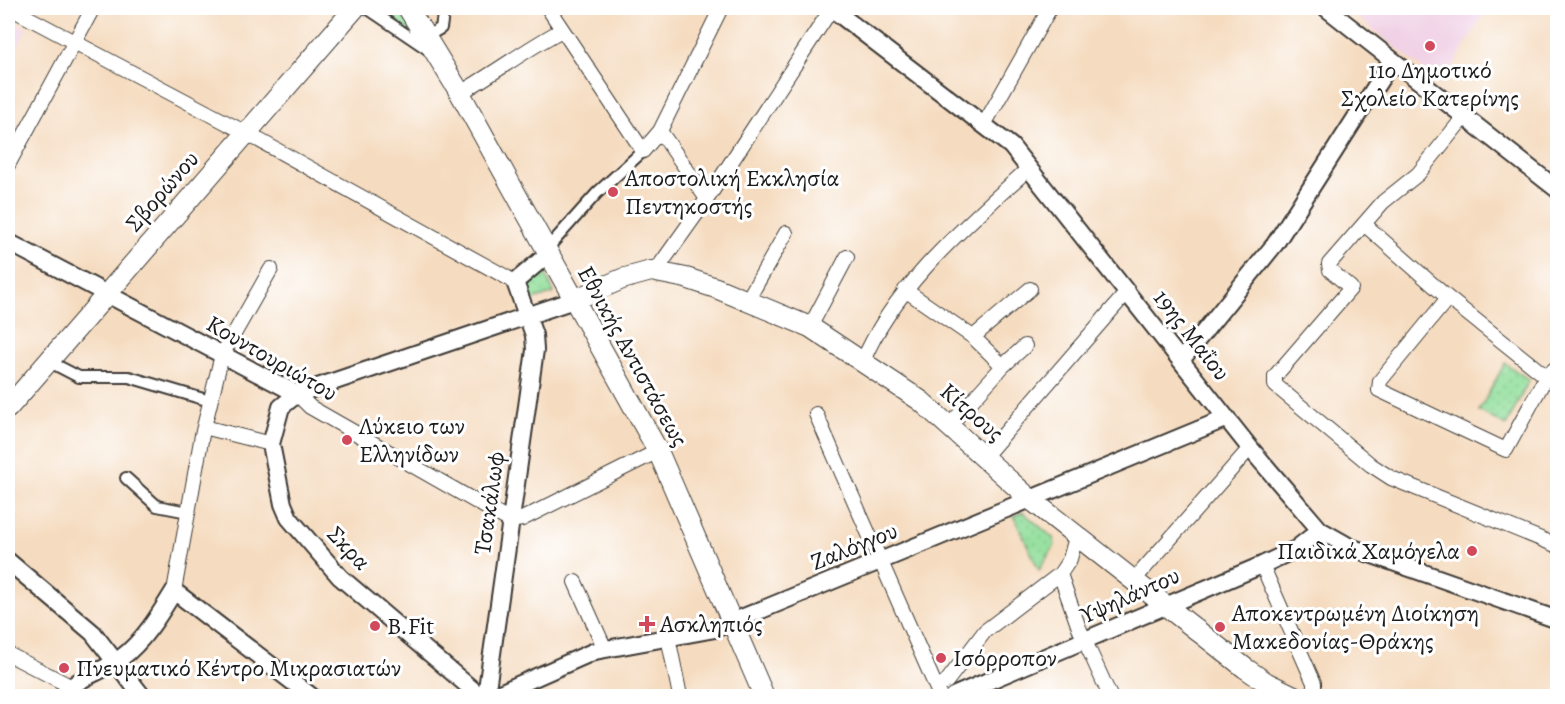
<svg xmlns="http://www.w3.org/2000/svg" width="1565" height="704" font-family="Alegreya,serif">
	<defs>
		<pattern id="green-dots" width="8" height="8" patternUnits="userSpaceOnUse" patternTransform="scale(1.5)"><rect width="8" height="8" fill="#93df9c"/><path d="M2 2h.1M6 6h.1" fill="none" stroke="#7ebf86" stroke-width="1.8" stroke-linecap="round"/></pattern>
	</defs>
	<rect width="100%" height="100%" fill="#fff"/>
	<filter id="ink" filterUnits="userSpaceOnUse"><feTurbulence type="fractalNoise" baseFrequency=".0167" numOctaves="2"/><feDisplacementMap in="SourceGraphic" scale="12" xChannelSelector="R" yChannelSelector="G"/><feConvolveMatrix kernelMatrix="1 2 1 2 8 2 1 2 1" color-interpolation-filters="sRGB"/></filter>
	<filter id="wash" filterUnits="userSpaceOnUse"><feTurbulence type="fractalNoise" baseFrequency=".008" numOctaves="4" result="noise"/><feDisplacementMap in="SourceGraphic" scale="24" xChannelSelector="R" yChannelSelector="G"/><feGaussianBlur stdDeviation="1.35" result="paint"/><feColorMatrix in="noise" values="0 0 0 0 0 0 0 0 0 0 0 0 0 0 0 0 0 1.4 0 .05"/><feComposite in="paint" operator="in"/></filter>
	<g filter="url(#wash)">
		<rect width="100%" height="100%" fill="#f5dbbf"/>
		<!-- built -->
		<path fill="#f0d0e5" d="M 1346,8 L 1488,8 L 1442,84 Z
			M 8,19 L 27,29 L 8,65 Z"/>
		<!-- green -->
		<path fill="url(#green-dots)" stroke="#587e5c" stroke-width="1.5" d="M 374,8 L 401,8 L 427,46 Z
			M 543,268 L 554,293 L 527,302 L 522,288 Z
			M 1505,363 L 1529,380 L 1506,426 L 1479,411 Z
			M 1023,512 L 1053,538 L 1055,545 L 1039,570 L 1014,516 Z"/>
	</g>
	<g filter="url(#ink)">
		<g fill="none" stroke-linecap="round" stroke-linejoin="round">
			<!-- pedestrian casing -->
			<g stroke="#3d3934" stroke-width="14">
				<path id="pedestrian" d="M 367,8 L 429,50
					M 431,34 L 441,28 L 444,8
					M 546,250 L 597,193 L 643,151
					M 48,361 L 79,377 L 129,377 L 210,401
					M 126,478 L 157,506 L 188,512"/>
			</g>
			<!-- minor casing -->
			<g stroke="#3d3934" stroke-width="16">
				<path id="minor" d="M 10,8 L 246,133 L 515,282
					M 548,8 L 643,151 L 660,131 L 721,8
					M 460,93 C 495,73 526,49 562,30
					M 1464,117 L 1418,174 L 1383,202 L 1329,264 L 1330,270 L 1351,288 L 1275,376 L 1275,385 L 1371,465 L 1391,478 L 1558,546
					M 985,123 L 1050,8
					M 660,131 L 707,199
					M 8,165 L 93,8
					M 1364,224 L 1448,298 L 1558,386
					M 651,271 L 660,265 L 707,199 L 832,8
					M 905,290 L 973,337 L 1003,366
					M 1448,298 L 1380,381 L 1379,390 L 1506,450 L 1546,377 L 1558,366
					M 748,299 L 786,233
					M 810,327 L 847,257
					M 973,337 L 1030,289
					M 863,361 C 895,284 969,223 1029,168
					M 297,394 L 310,407 L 510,521 L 522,519 L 658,451
					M 816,414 L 940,696
					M 949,426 L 1003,366 L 1025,346
					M 204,427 L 271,444
					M 985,456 L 1128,291
					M 1262,565 L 1314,683 L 1314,696
					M 1060,574 L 1079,628 L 1110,696
					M 1134,580 L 1250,448
					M 575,582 L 605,649
					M 174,591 L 202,435 L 222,355 L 271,269
					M 668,637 L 680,696
					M 8,654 L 70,686
					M 937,688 L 947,681 L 985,631 L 1060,574 L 1070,559 L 1076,537"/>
			</g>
			<!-- tertiary casing -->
			<g stroke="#3d3934" stroke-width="20">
				<path id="tertiary" d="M 831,8 L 1011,146 L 1250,448 L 1320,530 L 1350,547 L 1558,620
					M 1326,8 L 1558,190
					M 8,242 L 297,394
					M 1182,359 L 1275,244 L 1392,61
					M 8,561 L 93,633 L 142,696
					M 63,696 C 76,677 103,672 121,658 C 143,642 160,614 174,591 L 311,696
					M 480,696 L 340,577 L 289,518 L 283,504 L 271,444 L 281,407 L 297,394 L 574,300
					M 486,696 L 535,350 L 534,335 L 515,282 L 548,254
					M 493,696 L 595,651 L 715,629 L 1227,418
					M 953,696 L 1262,565 L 1296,549 L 1320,530"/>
			</g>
			<!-- secondary casing -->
			<g stroke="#3d3934" stroke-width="22">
				<path id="secondary" d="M 408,8 L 460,93 L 658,451 L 764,696
					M 574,300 L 622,279 L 651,271 L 686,278 L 716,288 L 810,327 L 921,401 L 1030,499 L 1245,668 L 1267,683 L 1294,696
					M 8,408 L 355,8"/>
			</g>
			<!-- pedestrian -->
			<use href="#pedestrian" stroke="#fff" stroke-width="10"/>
			<!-- minor -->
			<use href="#minor" stroke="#fff" stroke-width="14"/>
			<!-- tertiary -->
			<use href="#tertiary" stroke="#fff" stroke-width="16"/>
			<!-- secondary -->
			<use href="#secondary" stroke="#fff" stroke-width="20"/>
		</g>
	</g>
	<!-- markers -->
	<g fill="#d1495b" stroke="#fff" stroke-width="2">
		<circle cx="1430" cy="46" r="6"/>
		<circle cx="613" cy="192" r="6"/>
		<circle cx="347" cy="440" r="6"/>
		<circle cx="1472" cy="551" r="6"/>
		<path d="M644 615h6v6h6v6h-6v6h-6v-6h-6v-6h6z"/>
		<circle cx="375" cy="626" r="6"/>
		<circle cx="1220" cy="627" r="6"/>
		<circle cx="941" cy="658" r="6"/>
		<circle cx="64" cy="668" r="6"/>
	</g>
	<g text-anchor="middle" stroke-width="6" stroke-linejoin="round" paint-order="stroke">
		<!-- poi labels -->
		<g font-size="24" fill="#1c1c1c" stroke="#fff" text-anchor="start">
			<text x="1430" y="78" text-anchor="middle">11ο Δημοτικό<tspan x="1430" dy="28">Σχολείο Κατερίνης</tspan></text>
			<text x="625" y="186">Αποστολική Εκκλησία<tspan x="625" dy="28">Πεντηκοστής</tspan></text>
			<text x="359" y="434">Λύκειο των<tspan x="359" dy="28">Ελληνίδων</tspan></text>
			<text x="1460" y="559" text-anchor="end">Παιδικά Χαμόγελα</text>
			<text x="1232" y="621">Αποκεντρωμένη Διοίκηση<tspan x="1232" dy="28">Μακεδονίας-Θράκης</tspan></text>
			<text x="660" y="632">Ασκληπιός</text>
			<text x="387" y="634">B.Fit</text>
			<text x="953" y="666">Ισόρροπον</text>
			<text x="76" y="676">Πνευματικό Κέντρο Μικρασιατών</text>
		</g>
		<!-- street labels -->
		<g font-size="24" fill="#1c1c1c" stroke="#fff">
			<text transform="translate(162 191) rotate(-49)" y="8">Σβορώνου</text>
			<text transform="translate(1192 335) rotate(52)" y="8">19ης Μαΐου</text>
			<text transform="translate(633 356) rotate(61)" y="8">Εθνικής Αντιστάσεως</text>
			<text transform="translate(272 358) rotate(30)" y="8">Κουντουριώτου</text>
			<text transform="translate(972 412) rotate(41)" y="8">Κίτρους</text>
			<text transform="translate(489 503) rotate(-82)" y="8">Τσακάλωφ</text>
			<text transform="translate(854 546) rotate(-22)" y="8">Ζαλόγγου</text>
			<text transform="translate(349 548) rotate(47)" y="8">Σκρα</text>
			<text transform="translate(1130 595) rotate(-24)" y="8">Υψηλάντου</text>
		</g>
	</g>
	<!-- margin -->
	<rect width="1565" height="704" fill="none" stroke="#fff" stroke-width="30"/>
</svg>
